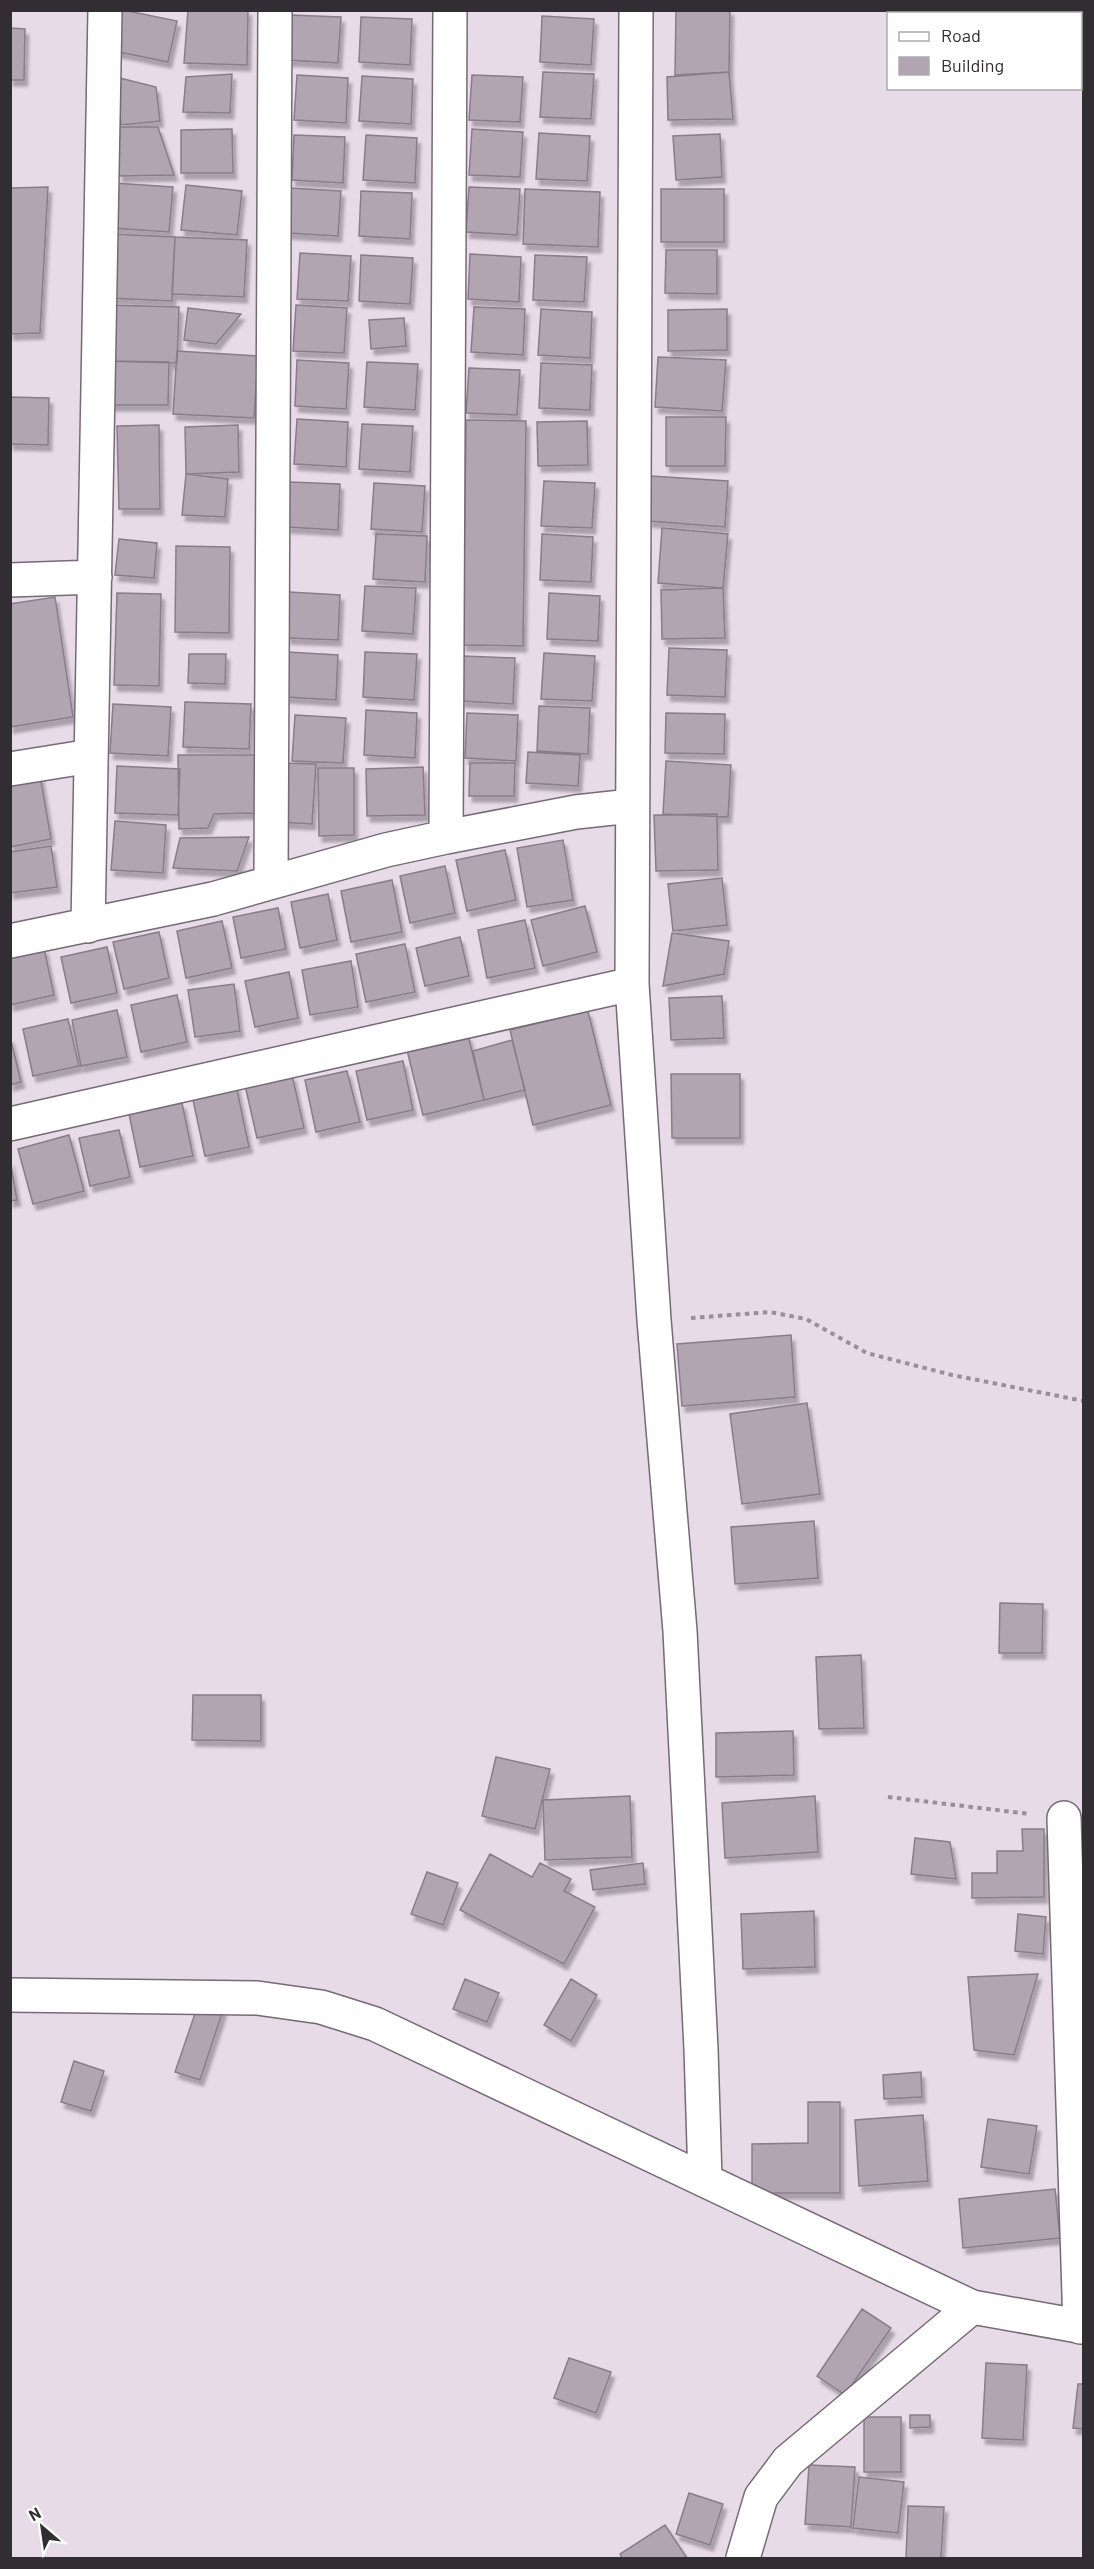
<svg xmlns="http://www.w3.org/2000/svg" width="1094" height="2569" font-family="Barlow,sans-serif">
	<defs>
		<filter id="shadow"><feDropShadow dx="3.5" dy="6" stdDeviation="1.5" flood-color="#0004"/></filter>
	</defs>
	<rect width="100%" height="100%" fill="#e8dbe8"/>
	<!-- building -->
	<path fill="#b1a5b1" stroke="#897d89" stroke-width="1.5" filter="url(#shadow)" d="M 123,10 L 177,21 L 168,62 L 114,51 Z
		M 188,10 L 248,10 L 247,65 L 184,63 Z
		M 676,10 L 730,10 L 729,72 L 675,75 Z
		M 290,15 L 341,17 L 338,63 L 287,60 Z
		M 542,16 L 594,19 L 591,65 L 540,62 Z
		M 361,17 L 412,19 L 410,65 L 359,62 Z
		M 10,28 L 25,29 L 24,80 L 10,80 Z
		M 543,72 L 594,74 L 591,119 L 540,117 Z
		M 729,72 L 733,119 L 668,120 L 667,77 Z
		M 232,74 L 230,113 L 183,112 L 186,77 Z
		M 297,75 L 348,78 L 346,123 L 294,120 Z
		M 472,75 L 523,77 L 520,122 L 469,120 Z
		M 362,76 L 413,79 L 411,124 L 359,121 Z
		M 116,77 L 156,87 L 160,121 L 121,125 Z
		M 119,127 L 158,127 L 174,175 L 119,176 Z
		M 232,129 L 233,173 L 181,173 L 181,130 Z
		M 472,129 L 523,132 L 520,177 L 469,175 Z
		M 539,133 L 590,136 L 587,181 L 536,179 Z
		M 720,134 L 722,177 L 676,180 L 673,136 Z
		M 294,135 L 345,137 L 343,183 L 292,180 Z
		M 366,135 L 417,138 L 415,183 L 363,180 Z
		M 114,183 L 173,187 L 169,232 L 111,228 Z
		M 186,185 L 242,191 L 237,235 L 181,230 Z
		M 48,187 L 40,333 L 10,334 L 10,188 Z
		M 469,187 L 520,189 L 517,235 L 466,232 Z
		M 290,188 L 341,191 L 338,236 L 287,233 Z
		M 525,189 L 600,192 L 598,247 L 523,244 Z
		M 661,189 L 724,189 L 724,242 L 661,242 Z
		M 361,191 L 412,193 L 410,239 L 359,236 Z
		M 111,234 L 175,237 L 172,301 L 108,298 Z
		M 175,237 L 247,240 L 244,297 L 172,294 Z
		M 666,250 L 717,250 L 717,294 L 665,293 Z
		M 300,253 L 351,256 L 348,301 L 297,299 Z
		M 470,254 L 521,257 L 519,302 L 468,299 Z
		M 361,255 L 413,258 L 410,304 L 359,301 Z
		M 535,255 L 587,257 L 584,302 L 533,300 Z
		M 107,305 L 179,307 L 177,363 L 105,361 Z
		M 296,305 L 347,308 L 344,353 L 293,351 Z
		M 474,307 L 525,309 L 523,355 L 471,352 Z
		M 188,308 L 241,314 L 216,344 L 184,340 Z
		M 541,309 L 592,312 L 590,358 L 538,355 Z
		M 727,309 L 727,350 L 668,351 L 668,310 Z
		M 404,318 L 406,346 L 371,349 L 369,320 Z
		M 177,351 L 258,356 L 254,418 L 173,414 Z
		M 658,357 L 726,360 L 722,411 L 655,407 Z
		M 297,360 L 349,363 L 346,409 L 295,406 Z
		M 105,361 L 169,362 L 168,405 L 104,405 Z
		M 367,362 L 418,364 L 415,410 L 364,407 Z
		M 541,363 L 592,365 L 590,410 L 539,408 Z
		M 469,368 L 520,370 L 517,415 L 466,413 Z
		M 10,397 L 49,398 L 48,445 L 10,444 Z
		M 666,417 L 726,417 L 725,466 L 666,466 Z
		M 297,419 L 348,422 L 346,467 L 294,464 Z
		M 466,420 L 526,421 L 523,646 L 463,645 Z
		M 587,421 L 588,465 L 538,466 L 537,422 Z
		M 362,424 L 413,426 L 410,472 L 359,469 Z
		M 159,425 L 160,509 L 119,509 L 117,426 Z
		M 238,425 L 239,472 L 186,474 L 185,427 Z
		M 186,474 L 228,479 L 225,517 L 182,515 Z
		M 651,476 L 728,481 L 725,527 L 648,521 Z
		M 544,481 L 595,483 L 592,528 L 541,526 Z
		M 289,482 L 340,484 L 338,530 L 287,527 Z
		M 374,483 L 425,486 L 422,532 L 371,529 Z
		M 662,528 L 728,534 L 723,588 L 658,583 Z
		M 376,534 L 427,536 L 425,582 L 373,579 Z
		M 542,534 L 593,537 L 591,582 L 540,580 Z
		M 119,539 L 157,543 L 154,578 L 115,575 Z
		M 176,546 L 230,547 L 229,633 L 175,632 Z
		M 365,586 L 416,588 L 413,634 L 362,631 Z
		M 723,588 L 725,638 L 662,639 L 661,590 Z
		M 289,592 L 340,595 L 338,640 L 287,638 Z
		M 117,593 L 161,594 L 159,686 L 114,685 Z
		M 549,593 L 600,596 L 598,641 L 547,639 Z
		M 55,597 L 73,717 L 10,727 L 10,604 Z
		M 669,648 L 727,650 L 725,697 L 667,695 Z
		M 287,652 L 338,655 L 336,700 L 285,697 Z
		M 365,652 L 417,654 L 414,700 L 363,697 Z
		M 544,653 L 595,656 L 592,701 L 541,699 Z
		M 189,654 L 226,654 L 225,684 L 188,683 Z
		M 464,656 L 515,658 L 513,704 L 461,701 Z
		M 185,702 L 251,704 L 249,749 L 183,747 Z
		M 113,704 L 171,707 L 168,756 L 110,753 Z
		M 539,706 L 590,708 L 588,754 L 537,751 Z
		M 366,710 L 417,713 L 415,758 L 364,755 Z
		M 467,713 L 518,715 L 516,761 L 465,758 Z
		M 666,713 L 725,714 L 724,754 L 665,753 Z
		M 295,715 L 346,718 L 343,763 L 292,761 Z
		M 528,752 L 580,755 L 578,786 L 526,783 Z
		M 178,755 L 255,755 L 255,813 L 214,814 L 208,828 L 179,829 Z
		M 666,761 L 731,765 L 728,817 L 663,814 Z
		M 281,763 L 316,764 L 312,824 L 277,822 Z
		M 470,763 L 515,763 L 514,796 L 469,796 Z
		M 117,766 L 180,769 L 178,815 L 115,813 Z
		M 423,767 L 425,815 L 367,816 L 366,769 Z
		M 318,768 L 354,768 L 354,835 L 319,836 Z
		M 40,775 L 51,839 L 10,847 L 10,780 Z
		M 717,814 L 718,870 L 656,871 L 654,815 Z
		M 115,821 L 166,825 L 163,873 L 111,870 Z
		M 249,837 L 237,871 L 173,868 L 180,838 Z
		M 563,840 L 573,900 L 527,907 L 517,848 Z
		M 51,846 L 57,887 L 10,893 L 10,852 Z
		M 505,850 L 516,900 L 467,911 L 456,860 Z
		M 445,866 L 455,913 L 410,923 L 400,876 Z
		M 722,878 L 727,925 L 673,931 L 668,884 Z
		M 392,880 L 402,932 L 351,942 L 341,891 Z
		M 328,894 L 337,940 L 300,948 L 291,902 Z
		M 585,906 L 597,952 L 543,966 L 531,920 Z
		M 278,908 L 286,949 L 241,958 L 233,917 Z
		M 525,920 L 535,968 L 487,978 L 478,930 Z
		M 222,921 L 232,968 L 186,978 L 177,931 Z
		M 159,932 L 169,978 L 124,989 L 113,942 Z
		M 672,933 L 729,941 L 724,974 L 663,986 Z
		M 460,937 L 469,976 L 425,986 L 416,948 Z
		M 405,944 L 415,992 L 366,1002 L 356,954 Z
		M 107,947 L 117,993 L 71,1003 L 61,957 Z
		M 44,948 L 54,995 L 10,1005 L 10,956 Z
		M 351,961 L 358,1007 L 310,1015 L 302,970 Z
		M 289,972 L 298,1018 L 255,1027 L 245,981 Z
		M 234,984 L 240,1031 L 195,1037 L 188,990 Z
		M 177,995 L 187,1042 L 141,1052 L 131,1005 Z
		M 722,996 L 724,1038 L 671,1040 L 669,998 Z
		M 117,1010 L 127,1057 L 81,1066 L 72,1020 Z
		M 588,1011 L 611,1105 L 533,1125 L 510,1030 Z
		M 68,1019 L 79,1066 L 33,1076 L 23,1029 Z
		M 468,1035 L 484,1100 L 423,1115 L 407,1050 Z
		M 10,1036 L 21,1082 L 10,1085 Z
		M 512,1040 L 525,1090 L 484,1100 L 473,1051 Z
		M 403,1061 L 413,1110 L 367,1120 L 356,1071 Z
		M 347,1071 L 360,1122 L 316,1132 L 305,1080 Z
		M 671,1074 L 740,1074 L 740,1138 L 672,1138 Z
		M 292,1075 L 304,1128 L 257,1138 L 245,1085 Z
		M 236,1085 L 249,1147 L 205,1156 L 192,1095 Z
		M 182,1103 L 193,1156 L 140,1167 L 129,1114 Z
		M 119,1130 L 130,1177 L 90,1186 L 79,1138 Z
		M 69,1135 L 84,1191 L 33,1204 L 18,1149 Z
		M 10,1160 L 17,1200 L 10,1201 Z
		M 791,1335 L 795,1397 L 682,1406 L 677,1344 Z
		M 807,1403 L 820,1494 L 742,1504 L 730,1414 Z
		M 814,1521 L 818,1578 L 735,1584 L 731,1527 Z
		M 1000,1603 L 1043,1604 L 1042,1653 L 999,1653 Z
		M 861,1655 L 864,1728 L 819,1729 L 816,1657 Z
		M 193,1695 L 261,1695 L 261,1741 L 192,1740 Z
		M 793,1731 L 794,1775 L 716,1777 L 716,1733 Z
		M 496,1757 L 550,1769 L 535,1829 L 482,1816 Z
		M 630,1796 L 632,1857 L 545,1860 L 543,1800 Z
		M 815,1796 L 818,1852 L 725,1858 L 722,1803 Z
		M 1022,1829 L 1044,1829 L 1044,1897 L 972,1898 L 972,1873 L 997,1873 L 997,1851 L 1023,1851 Z
		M 915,1838 L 950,1842 L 956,1879 L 911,1874 Z
		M 490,1854 L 532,1877 L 540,1863 L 571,1879 L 564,1891 L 595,1907 L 564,1964 L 460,1910 Z
		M 643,1863 L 645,1884 L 593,1890 L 590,1870 Z
		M 427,1872 L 458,1883 L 443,1925 L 411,1914 Z
		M 814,1911 L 815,1967 L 743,1969 L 741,1914 Z
		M 1018,1914 L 1046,1917 L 1043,1954 L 1015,1951 Z
		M 1038,1974 L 1014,2055 L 974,2050 L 968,1977 Z
		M 465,1979 L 499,1993 L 487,2022 L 453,2009 Z
		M 571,1979 L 597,1995 L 571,2041 L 544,2025 Z
		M 199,2002 L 223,2010 L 200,2080 L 175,2072 Z
		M 74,2061 L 104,2071 L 91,2111 L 61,2102 Z
		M 921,2072 L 922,2097 L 884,2099 L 883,2075 Z
		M 808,2102 L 840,2102 L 840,2193 L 752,2193 L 752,2144 L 808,2143 Z
		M 923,2115 L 928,2181 L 859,2186 L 855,2120 Z
		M 988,2119 L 1037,2126 L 1029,2174 L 981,2167 Z
		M 1055,2189 L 1060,2238 L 963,2248 L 959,2199 Z
		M 862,2309 L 891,2328 L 845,2395 L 817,2376 Z
		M 569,2358 L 611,2372 L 596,2413 L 554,2398 Z
		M 986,2363 L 1027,2365 L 1023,2440 L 982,2438 Z
		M 1078,2384 L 1084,2384 L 1084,2429 L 1073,2428 Z
		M 910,2415 L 930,2415 L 930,2427 L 910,2428 Z
		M 864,2417 L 901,2417 L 901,2472 L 864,2472 Z
		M 809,2465 L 855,2467 L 851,2527 L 805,2524 Z
		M 859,2477 L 904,2482 L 898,2533 L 853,2528 Z
		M 689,2493 L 723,2504 L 710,2545 L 676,2534 Z
		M 908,2506 L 944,2507 L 941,2558 L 906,2558 Z
		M 665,2525 L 687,2558 L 622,2558 L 620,2554 Z"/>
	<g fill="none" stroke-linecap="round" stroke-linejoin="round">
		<!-- minor casing -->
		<g stroke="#756a75" stroke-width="36">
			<path id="minor" d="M 636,10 L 632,984 L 654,1320 L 680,1631 L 701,2049 L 705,2179
				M 10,580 L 95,577
				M 10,769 L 91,756
				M 446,837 L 450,10
				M 271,881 L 275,10
				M 88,926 L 105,10
				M 10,941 L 213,899 L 386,850 L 446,837 L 576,812 L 631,806
				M 10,1124 L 632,984
				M 1064,1818 L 1080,2327
				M 10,1995 L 257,1998 L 321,2007 L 375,2024 L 972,2307 L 1084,2327
				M 743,2558 L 761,2497 L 788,2461 L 972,2307"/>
		</g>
		<!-- path -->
		<path stroke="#988f98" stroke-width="4" stroke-dasharray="4.5 4.5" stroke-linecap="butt" d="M 691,1318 L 770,1312 L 806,1319 L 867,1353 L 952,1375 L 1084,1401
			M 888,1797 L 1030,1814"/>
		<!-- minor -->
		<use href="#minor" stroke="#fff" stroke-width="33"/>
	</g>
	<!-- border -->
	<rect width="1094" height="2569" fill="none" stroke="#322d32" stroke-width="24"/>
	<!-- legend -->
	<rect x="887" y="12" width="195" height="78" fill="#ffffff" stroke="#adabad" stroke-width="1.5"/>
	<rect x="899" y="32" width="30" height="9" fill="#ffffff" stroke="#adabad" stroke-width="1.5"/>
	<text x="941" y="42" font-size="18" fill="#322d32">Road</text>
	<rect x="899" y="57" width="30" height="18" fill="#b1a5b1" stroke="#adabad" stroke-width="1.5"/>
	<text x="941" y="72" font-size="18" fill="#322d32">Building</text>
	<!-- north arrow -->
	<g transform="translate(42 2527) rotate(331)" stroke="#ffffff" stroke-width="4.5" paint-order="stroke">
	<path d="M0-4.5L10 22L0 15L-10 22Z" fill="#322d32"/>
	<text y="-9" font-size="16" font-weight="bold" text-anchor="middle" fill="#322d32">N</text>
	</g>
</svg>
